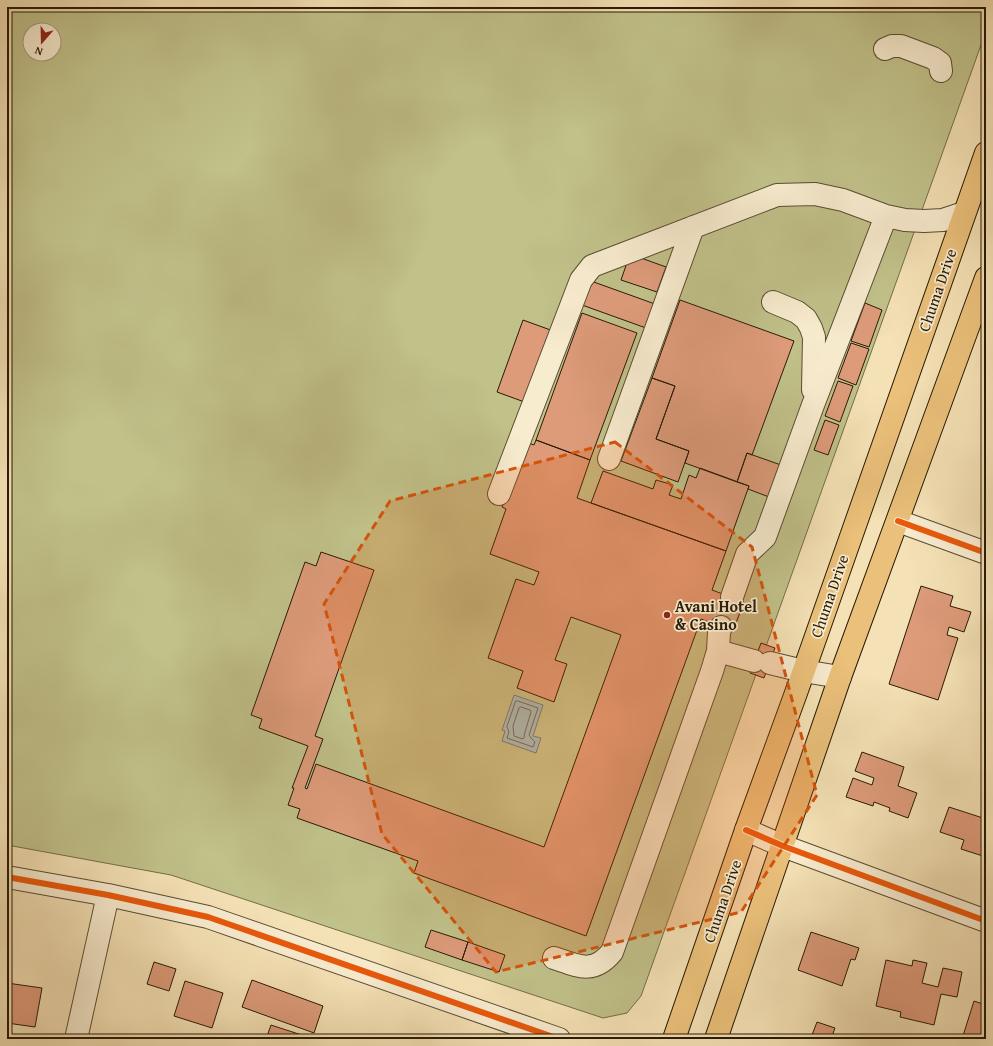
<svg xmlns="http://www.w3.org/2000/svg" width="993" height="1046" font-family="'Gentium Book Plus',serif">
	<rect width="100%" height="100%" fill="#f4e1b5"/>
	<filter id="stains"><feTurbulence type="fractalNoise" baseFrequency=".005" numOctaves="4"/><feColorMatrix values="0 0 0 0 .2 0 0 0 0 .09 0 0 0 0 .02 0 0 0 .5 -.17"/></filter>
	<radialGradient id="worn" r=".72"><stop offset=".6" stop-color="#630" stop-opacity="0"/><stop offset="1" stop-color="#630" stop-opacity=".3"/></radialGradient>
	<!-- green -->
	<path fill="#c1c18a" stroke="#746e48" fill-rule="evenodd" d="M 7,7 L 986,7 L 986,31 L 641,996 L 627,1013 L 603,1018 L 171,875 L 7,845 ZM 30,30 L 54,30 L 54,54 L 30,54 Z"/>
	<!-- water -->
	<path fill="#9fbbb7" stroke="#6f7b70" d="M 514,695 L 543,705 L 533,736 L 541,738 L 536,753 L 502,741 L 505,731 L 502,730 Z"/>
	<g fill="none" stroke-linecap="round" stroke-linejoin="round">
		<!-- shore -->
		<path stroke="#646a5e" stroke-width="1" d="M 516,701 L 518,701 L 538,708 L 529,735 L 531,738 L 535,742 L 533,747 L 507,738 L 509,732 L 507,727 Z
			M 521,707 L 530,710 L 531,712 L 525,732 L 524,738 L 523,739 L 514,736 L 513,726 L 519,708 Z"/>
	</g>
	<!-- building -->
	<path fill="#dd9b7a" stroke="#281a06" d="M 630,254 L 666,267 L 657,292 L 621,280 Z
		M 591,281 L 655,304 L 646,328 L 582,305 Z
		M 680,300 L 794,341 L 752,455 L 747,453 L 737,482 L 685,463 L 689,451 L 656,439 L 675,386 L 652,378 Z
		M 865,303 L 882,310 L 869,347 L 851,341 Z
		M 582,313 L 637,333 L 590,460 L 536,440 Z
		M 523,320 L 556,332 L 530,404 L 497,392 Z
		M 851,343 L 869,349 L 856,385 L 838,378 Z
		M 652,378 L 675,386 L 656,439 L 689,451 L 678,482 L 621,461 Z
		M 838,381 L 853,386 L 840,422 L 825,416 Z
		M 825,420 L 839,425 L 828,455 L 814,450 Z
		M 536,440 L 590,460 L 577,498 L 726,551 L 712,590 L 744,602 L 733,631 L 701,619 L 586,936 L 414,873 L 418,861 L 297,818 L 300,809 L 288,805 L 294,788 L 292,788 L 308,746 L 259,728 L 262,719 L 251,715 L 305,562 L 316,566 L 321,552 L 374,570 L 315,736 L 323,739 L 305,788 L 307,789 L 316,764 L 544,847 L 621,635 L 571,617 L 555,660 L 567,664 L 554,702 L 517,688 L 523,671 L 488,658 L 516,579 L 534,585 L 539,572 L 490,554 L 506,509 L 502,507 L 526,442 L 534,445 Z
		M 986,450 L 986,463 L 982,462 Z
		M 747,453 L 781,465 L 769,497 L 748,489 L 749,486 L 737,482 Z
		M 700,468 L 749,486 L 726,551 L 591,503 L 603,471 L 653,489 L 656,480 L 673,485 L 669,495 L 681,499 L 689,475 L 696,478 Z
		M 986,474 L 986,489 L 982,488 Z
		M 921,586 L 953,596 L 950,606 L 971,612 L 964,632 L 949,627 L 947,635 L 958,638 L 938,700 L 889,684 Z
		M 761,643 L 775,648 L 764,678 L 750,673 Z
		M 862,752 L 904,767 L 898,786 L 917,793 L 908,818 L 889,811 L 890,808 L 874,802 L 873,806 L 846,797 L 853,778 L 872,785 L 874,778 L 855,771 Z
		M 949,807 L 986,819 L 986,857 L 961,849 L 964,840 L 940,832 Z
		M 431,930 L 468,942 L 462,960 L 425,947 Z
		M 811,932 L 859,948 L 855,960 L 851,959 L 842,986 L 798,970 Z
		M 468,942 L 505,955 L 499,972 L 462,960 Z
		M 886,960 L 912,966 L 913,960 L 927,963 L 922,983 L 938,987 L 943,968 L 962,972 L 957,997 L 941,994 L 934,1025 L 900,1017 L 901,1012 L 876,1006 Z
		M 154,962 L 176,969 L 169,991 L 147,984 Z
		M 252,980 L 323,1006 L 314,1033 L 242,1007 Z
		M 185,981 L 223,993 L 212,1028 L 174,1016 Z
		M 7,983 L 42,988 L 35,1027 L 7,1023 Z
		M 974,1001 L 986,1005 L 986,1039 L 962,1039 Z
		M 817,1022 L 835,1028 L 831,1039 L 822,1039 L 812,1035 Z
		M 271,1025 L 314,1039 L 266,1039 Z"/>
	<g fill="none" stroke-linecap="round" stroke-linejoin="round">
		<!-- minor-tunnel -->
		<path stroke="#cbb992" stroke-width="22" stroke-dasharray="22 11" stroke-linecap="butt" d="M 721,627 L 732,597"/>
		<!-- minor casing -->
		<g stroke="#5b4c32" stroke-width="24">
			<path id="minor" d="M 885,49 L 892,46 L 901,46 L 933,58 L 940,63 L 941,71
				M 773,302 L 797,312 L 806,319 L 811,328 L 814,337 L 813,390
				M 609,459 L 693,227
				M 499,494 L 581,280 L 592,266 L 777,195 L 815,194 L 843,200 L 886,216 L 905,220 L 924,221 L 943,220 L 964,213
				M 898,521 L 986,553
				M 732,597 L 747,554 L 765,537 L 813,405 L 886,216
				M 718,651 L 754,661
				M 770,663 L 803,671 L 840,677
				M 746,830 L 783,846 L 986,921
				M 7,877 L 108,895 L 208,917 L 559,1039
				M 554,958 C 578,966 593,975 612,952 L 712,671 L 718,651 L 719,632 L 721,627
				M 76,1039 L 108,895"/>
		</g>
		<!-- major casing -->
		<g stroke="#281a06" stroke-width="24">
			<path id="major" d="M 674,1039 L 746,830 L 796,693 L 986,153
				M 716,1039 L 840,677 L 986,278"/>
		</g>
		<!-- minor -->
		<use href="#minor" stroke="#f8eccf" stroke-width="22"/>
		<!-- major -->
		<use href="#major" stroke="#eac07a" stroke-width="22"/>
		<!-- cycleway casing -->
		<g stroke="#f8eccf" stroke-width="8">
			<path id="cycleway" d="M 898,521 L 986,553
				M 746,830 L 783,846 L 986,921
				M 7,877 L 108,895 L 208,917 L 559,1039"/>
		</g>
		<!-- cycleway -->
		<use href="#cycleway" stroke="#e8590c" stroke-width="6"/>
	</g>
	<!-- marked area -->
	<path fill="#d5530b" fill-opacity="0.2" stroke="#d5530b" stroke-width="3" stroke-dasharray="8 5" stroke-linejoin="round" d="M 615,442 L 752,547 L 817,795 L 741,912 L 496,972 L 382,834 L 324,604 L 390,501 Z"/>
	<!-- markers -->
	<circle fill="#8f2418" stroke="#f8eccf" stroke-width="1.5" cx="667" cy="615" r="4"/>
	<g text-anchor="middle" stroke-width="3.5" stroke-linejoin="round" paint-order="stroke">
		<!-- street labels -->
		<g font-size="16" fill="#281a06" stroke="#f8eccf">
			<text transform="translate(937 290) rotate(-71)" y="6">Chuma Drive</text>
			<text transform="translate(829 596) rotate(-71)" y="6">Chuma Drive</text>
			<text transform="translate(722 901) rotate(-71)" y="6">Chuma Drive</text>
		</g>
		<!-- poi labels -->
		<g font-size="16" font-weight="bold" fill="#281a06" stroke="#f8eccf" text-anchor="start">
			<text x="675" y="612">Avani Hotel<tspan x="675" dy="18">&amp; Casino</tspan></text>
		</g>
	</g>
	<!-- margin -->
	<rect width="993" height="1046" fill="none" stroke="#f4e1b5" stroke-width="24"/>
	<rect x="8" y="8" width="977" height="1030" fill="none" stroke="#281a06" stroke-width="2"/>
	<rect x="12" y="12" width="969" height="1022" fill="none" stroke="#281a06"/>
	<!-- north arrow -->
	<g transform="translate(42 42) rotate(200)"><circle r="19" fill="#f8eccf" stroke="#a5987f"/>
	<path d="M0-3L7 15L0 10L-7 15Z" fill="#8f2418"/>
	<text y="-6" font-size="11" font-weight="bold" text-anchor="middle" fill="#281a06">N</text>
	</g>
	<rect width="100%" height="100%" filter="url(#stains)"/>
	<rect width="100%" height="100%" fill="url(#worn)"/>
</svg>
